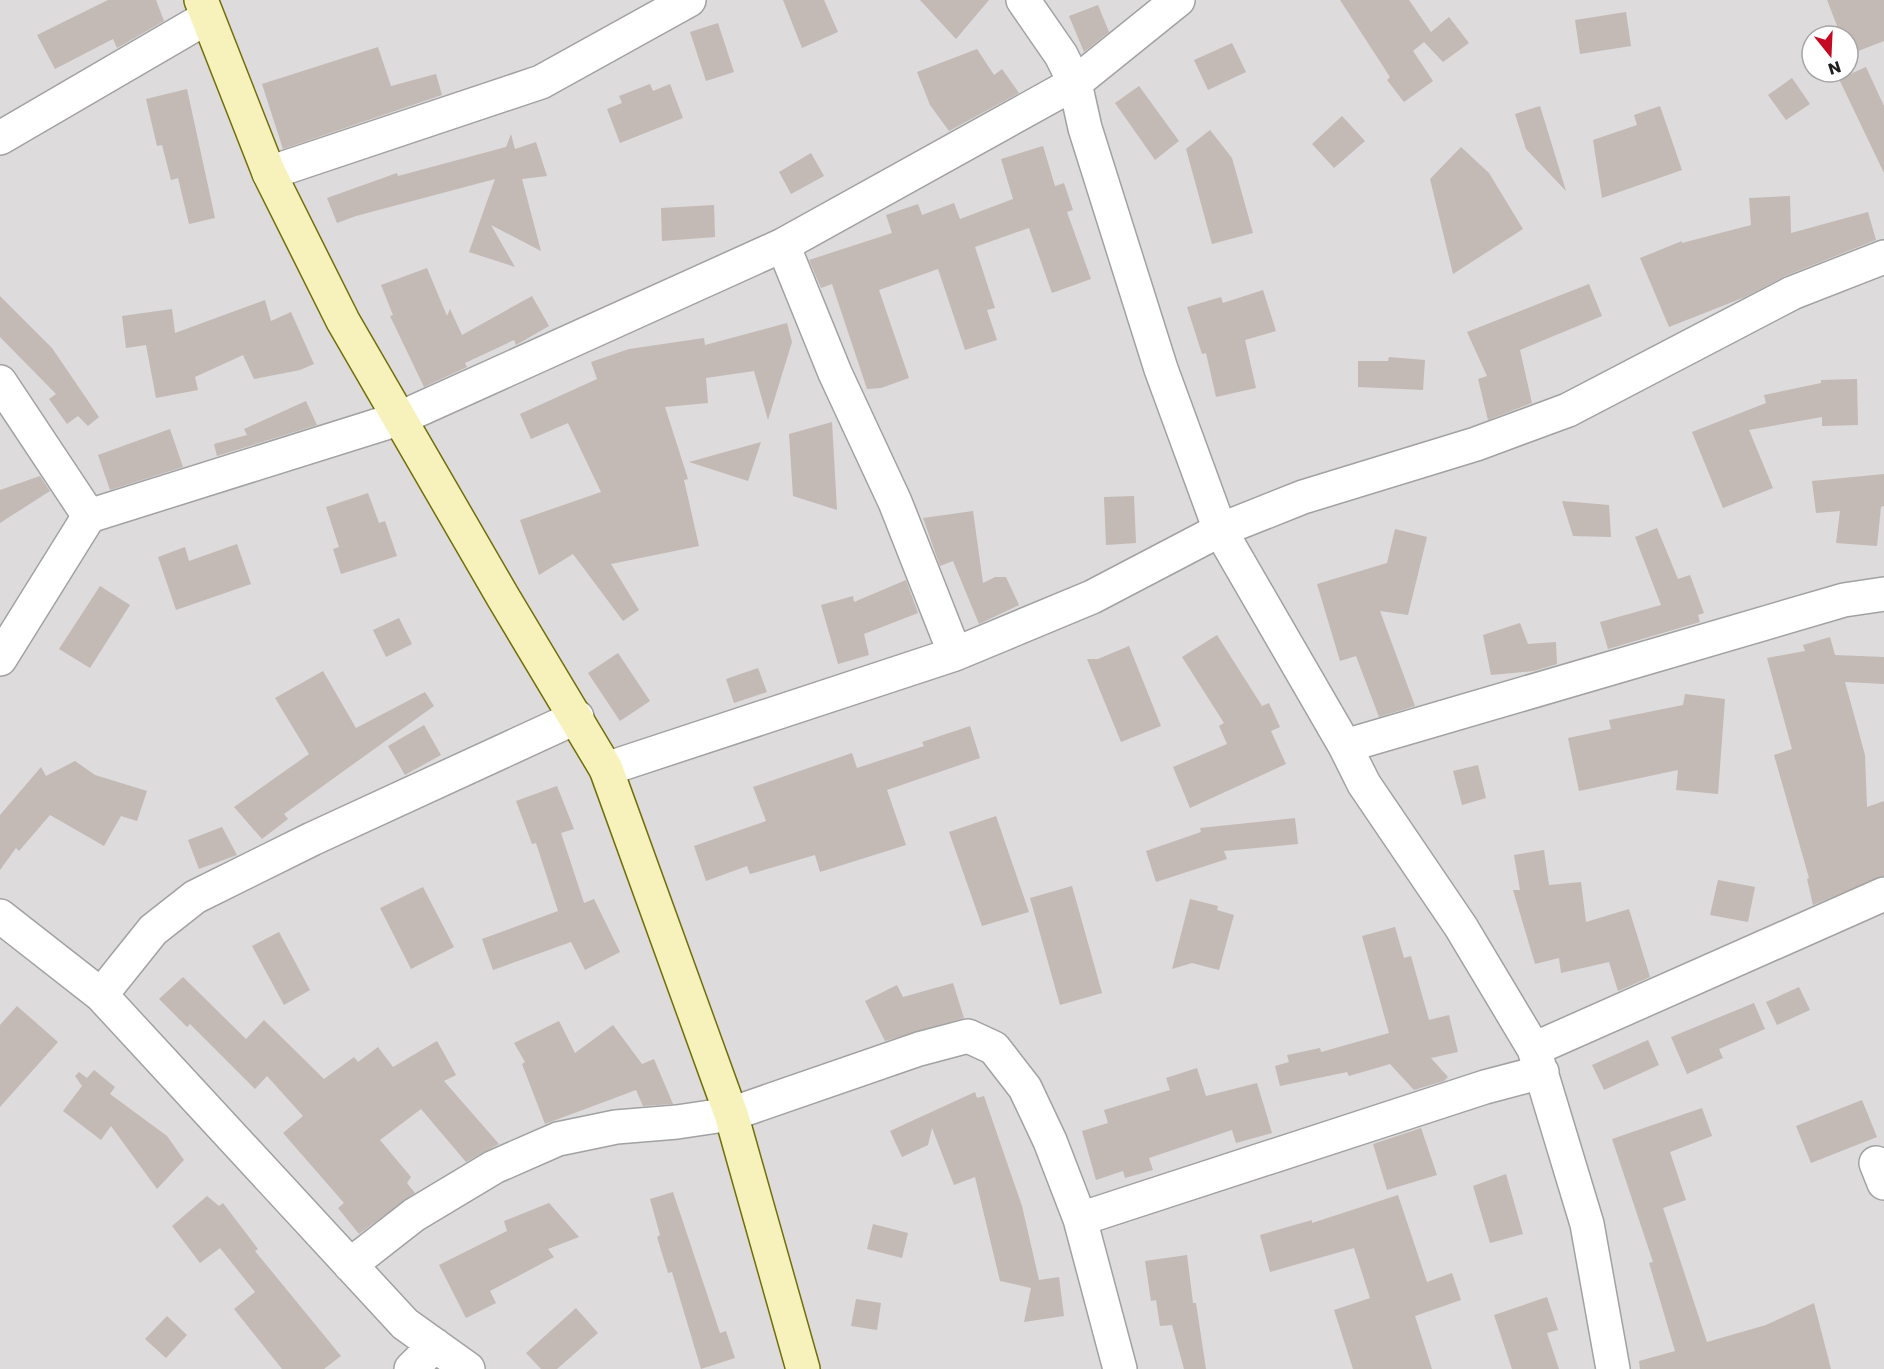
<svg xmlns="http://www.w3.org/2000/svg" width="1884" height="1369" font-family="Poppins,sans-serif">
	<rect width="100%" height="100%" fill="#efeae5"/>
	<!-- residential -->
	<path fill="#dddbdc" fill-rule="evenodd" d="M 0,0 L 1884,0 L 1884,1369 L 0,1369 ZM 1812,36 L 1848,36 L 1848,72 L 1812,72 Z"/>
	<!-- building -->
	<path fill="#c3b9b5" d="M 108,0 L 156,0 L 164,21 L 117,48 L 113,39 L 55,69 L 37,35 Z
		M 783,0 L 824,0 L 838,32 L 802,48 Z
		M 920,0 L 989,0 L 956,39 Z
		M 1340,0 L 1409,0 L 1431,32 L 1449,17 L 1469,43 L 1443,62 L 1424,42 L 1413,51 L 1433,81 L 1404,102 L 1387,80 L 1390,77 Z
		M 1827,0 L 1884,0 L 1884,41 L 1848,55 L 1848,36 L 1841,36 Z
		M 1098,5 L 1109,32 L 1084,52 L 1069,16 Z
		M 1626,12 L 1631,46 L 1580,54 L 1575,20 Z
		M 718,23 L 734,72 L 706,81 L 690,32 Z
		M 1232,43 L 1246,72 L 1208,90 L 1194,60 Z
		M 378,47 L 391,86 L 436,74 L 442,95 L 283,149 L 262,84 Z
		M 977,49 L 994,75 L 1002,69 L 1019,93 L 949,131 L 930,105 L 917,72 Z
		M 1866,67 L 1884,106 L 1884,173 L 1839,79 Z
		M 1792,78 L 1810,104 L 1786,120 L 1768,95 Z
		M 650,84 L 653,91 L 670,84 L 683,118 L 620,143 L 607,109 L 622,103 L 619,96 Z
		M 1139,86 L 1179,141 L 1155,160 L 1115,103 Z
		M 187,89 L 215,218 L 189,224 L 178,178 L 171,180 L 162,145 L 157,146 L 146,99 Z
		M 1540,106 L 1566,191 L 1526,149 L 1515,114 Z
		M 1660,106 L 1682,170 L 1602,198 L 1593,140 L 1637,125 L 1634,115 Z
		M 1342,116 L 1365,141 L 1334,168 L 1312,144 Z
		M 1210,130 L 1232,158 L 1253,233 L 1212,244 L 1186,149 Z
		M 511,134 L 515,149 L 536,142 L 547,176 L 522,179 L 541,251 L 491,225 L 515,267 L 469,252 L 495,179 L 356,216 L 337,223 L 327,198 L 397,173 L 398,176 L 506,147 Z
		M 1043,146 L 1055,186 L 1064,183 L 1073,210 L 1067,212 L 1091,279 L 1052,293 L 1029,228 L 975,247 L 995,308 L 987,310 L 997,340 L 965,350 L 938,269 L 879,290 L 909,378 L 881,388 L 867,389 L 832,284 L 821,288 L 809,260 L 892,233 L 886,215 L 918,204 L 922,215 L 954,203 L 960,219 L 1013,199 L 1001,159 Z
		M 1461,147 L 1489,173 L 1523,229 L 1453,274 L 1430,179 Z
		M 811,153 L 824,176 L 791,194 L 779,172 Z
		M 1790,196 L 1791,233 L 1868,212 L 1876,240 L 1785,276 L 1745,297 L 1669,327 L 1640,258 L 1682,241 L 1682,243 L 1751,225 L 1749,198 Z
		M 714,205 L 715,237 L 662,241 L 661,208 Z
		M 427,268 L 447,316 L 450,309 L 462,335 L 532,296 L 549,326 L 516,345 L 514,340 L 465,363 L 467,367 L 424,387 L 390,316 L 393,315 L 381,285 Z
		M 1589,284 L 1602,316 L 1520,350 L 1532,403 L 1488,420 L 1478,379 L 1487,376 L 1467,332 Z
		M 1263,290 L 1276,331 L 1245,340 L 1256,388 L 1216,397 L 1206,353 L 1202,354 L 1187,307 L 1221,297 L 1223,303 Z
		M 0,296 L 52,348 L 99,417 L 88,426 L 78,416 L 67,424 L 49,399 L 56,394 L 0,337 Z
		M 265,300 L 271,321 L 291,312 L 314,364 L 300,370 L 254,379 L 243,355 L 195,377 L 198,390 L 156,398 L 146,345 L 126,348 L 122,316 L 172,309 L 175,333 Z
		M 787,323 L 792,342 L 768,420 L 754,371 L 706,378 L 708,403 L 665,407 L 688,479 L 684,480 L 699,546 L 611,564 L 639,610 L 623,621 L 573,554 L 539,575 L 520,520 L 601,492 L 568,423 L 531,439 L 520,414 L 597,379 L 591,362 L 629,349 L 704,338 L 705,345 Z
		M 1389,357 L 1425,360 L 1423,390 L 1358,387 L 1358,361 L 1388,361 Z
		M 1857,379 L 1858,425 L 1822,426 L 1822,417 L 1749,430 L 1773,488 L 1723,508 L 1692,432 L 1766,403 L 1764,395 L 1821,383 L 1821,380 Z
		M 306,401 L 317,425 L 217,456 L 214,444 L 247,435 L 244,429 Z
		M 832,422 L 837,510 L 793,496 L 789,434 Z
		M 170,429 L 183,467 L 110,490 L 98,455 Z
		M 761,442 L 748,481 L 689,462 Z
		M 1884,474 L 1884,506 L 1881,507 L 1877,546 L 1836,543 L 1840,511 L 1816,513 L 1812,481 Z
		M 40,476 L 50,491 L 0,523 L 0,490 Z
		M 368,493 L 379,523 L 385,521 L 397,556 L 341,574 L 333,549 L 339,547 L 326,507 Z
		M 1134,496 L 1136,543 L 1106,545 L 1104,497 Z
		M 1562,501 L 1609,505 L 1611,537 L 1573,536 Z
		M 973,511 L 983,583 L 995,577 L 1006,577 L 1019,605 L 979,624 L 953,561 L 940,566 L 923,518 Z
		M 1657,528 L 1678,579 L 1690,575 L 1704,613 L 1698,615 L 1700,622 L 1608,649 L 1600,622 L 1661,605 L 1635,537 Z
		M 1395,529 L 1427,537 L 1408,615 L 1380,611 L 1415,706 L 1379,717 L 1356,656 L 1340,661 L 1317,584 L 1387,563 Z
		M 237,544 L 251,584 L 176,610 L 158,557 L 185,547 L 189,561 Z
		M 906,580 L 918,613 L 864,634 L 869,655 L 838,664 L 821,605 L 853,596 L 854,602 Z
		M 100,586 L 130,605 L 90,668 L 59,649 Z
		M 399,618 L 412,644 L 386,657 L 373,630 Z
		M 1520,623 L 1528,644 L 1556,642 L 1557,664 L 1534,671 L 1491,675 L 1483,635 Z
		M 1217,635 L 1262,706 L 1269,703 L 1280,727 L 1271,731 L 1286,764 L 1190,808 L 1173,767 L 1227,744 L 1219,726 L 1224,723 L 1182,657 Z
		M 1830,637 L 1835,655 L 1884,657 L 1884,684 L 1845,682 L 1865,755 L 1867,807 L 1884,801 L 1884,876 L 1813,905 L 1807,879 L 1809,878 L 1774,755 L 1792,749 L 1767,658 L 1805,651 L 1803,645 Z
		M 1129,646 L 1161,726 L 1121,742 L 1087,659 L 1098,659 Z
		M 618,653 L 650,701 L 620,721 L 588,673 Z
		M 758,668 L 767,692 L 734,703 L 726,679 Z
		M 323,671 L 356,728 L 425,692 L 434,706 L 284,814 L 288,819 L 262,839 L 234,807 L 309,754 L 275,698 Z
		M 1685,694 L 1725,699 L 1718,794 L 1676,790 L 1678,770 L 1579,791 L 1568,738 L 1611,729 L 1609,720 L 1683,705 Z
		M 424,725 L 441,755 L 405,775 L 388,746 Z
		M 970,726 L 980,758 L 887,790 L 906,845 L 820,872 L 815,855 L 750,874 L 747,866 L 706,881 L 694,846 L 766,821 L 753,787 L 852,753 L 857,768 L 924,746 L 922,742 Z
		M 75,761 L 95,775 L 147,791 L 137,821 L 121,816 L 104,846 L 50,815 L 19,851 L 16,848 L 0,870 L 0,815 L 41,767 L 46,776 Z
		M 1478,765 L 1486,798 L 1462,805 L 1453,771 Z
		M 557,786 L 574,829 L 561,833 L 584,903 L 594,899 L 620,952 L 585,970 L 571,942 L 493,970 L 482,939 L 558,911 L 536,843 L 532,844 L 516,801 Z
		M 996,816 L 1029,912 L 982,926 L 949,832 Z
		M 1295,818 L 1298,844 L 1224,851 L 1227,859 L 1156,882 L 1146,851 L 1201,832 L 1200,828 Z
		M 222,827 L 237,855 L 199,869 L 188,840 Z
		M 1544,850 L 1549,885 L 1581,882 L 1586,922 L 1629,909 L 1650,977 L 1618,991 L 1609,962 L 1561,973 L 1559,958 L 1535,964 L 1513,890 L 1520,890 L 1514,855 Z
		M 1718,880 L 1755,887 L 1748,922 L 1710,915 Z
		M 1072,886 L 1102,993 L 1060,1005 L 1030,898 Z
		M 423,887 L 454,947 L 411,969 L 380,908 Z
		M 1190,899 L 1218,906 L 1217,910 L 1234,915 L 1219,970 L 1192,963 L 1172,969 Z
		M 1395,927 L 1404,958 L 1411,956 L 1429,1020 L 1449,1015 L 1458,1052 L 1431,1058 L 1448,1077 L 1444,1081 L 1414,1090 L 1390,1064 L 1349,1076 L 1347,1072 L 1280,1086 L 1275,1066 L 1289,1062 L 1287,1055 L 1320,1048 L 1321,1052 L 1389,1033 L 1362,936 Z
		M 279,932 L 310,990 L 284,1005 L 252,946 Z
		M 183,977 L 246,1039 L 264,1020 L 324,1079 L 354,1057 L 358,1062 L 378,1047 L 393,1067 L 437,1041 L 456,1075 L 444,1081 L 499,1144 L 466,1162 L 421,1109 L 380,1140 L 411,1177 L 407,1183 L 415,1193 L 359,1234 L 338,1208 L 344,1203 L 283,1133 L 303,1116 L 267,1076 L 255,1089 L 190,1024 L 187,1027 L 159,999 Z
		M 953,983 L 964,1018 L 885,1041 L 865,1001 L 897,985 L 903,997 Z
		M 1799,987 L 1810,1010 L 1777,1025 L 1766,1002 Z
		M 1754,1003 L 1765,1029 L 1719,1049 L 1723,1058 L 1687,1074 L 1671,1037 Z
		M 17,1006 L 58,1042 L 0,1107 L 0,1025 Z
		M 559,1021 L 575,1053 L 613,1025 L 642,1064 L 654,1059 L 673,1104 L 643,1106 L 636,1090 L 545,1124 L 522,1064 L 525,1062 L 514,1043 Z
		M 1648,1040 L 1659,1065 L 1604,1090 L 1592,1065 Z
		M 1197,1068 L 1206,1096 L 1257,1083 L 1272,1133 L 1236,1143 L 1232,1130 L 1149,1158 L 1153,1170 L 1125,1178 L 1123,1171 L 1096,1180 L 1082,1131 L 1108,1123 L 1104,1110 L 1170,1090 L 1166,1078 Z
		M 94,1070 L 115,1087 L 110,1094 L 167,1136 L 184,1160 L 157,1189 L 111,1126 L 101,1140 L 63,1111 L 82,1086 L 75,1076 L 79,1072 L 87,1078 Z
		M 975,1092 L 977,1098 L 984,1096 L 1022,1206 L 1039,1280 L 1059,1277 L 1064,1316 L 1024,1322 L 1031,1288 L 1000,1281 L 975,1177 L 954,1185 L 932,1128 L 928,1145 L 902,1157 L 890,1131 Z
		M 1862,1100 L 1877,1137 L 1811,1163 L 1796,1126 Z
		M 1702,1108 L 1712,1136 L 1670,1152 L 1686,1200 L 1663,1208 L 1707,1342 L 1766,1325 L 1814,1303 L 1831,1369 L 1640,1369 L 1639,1361 L 1675,1351 L 1649,1263 L 1653,1262 L 1612,1139 Z
		M 1421,1128 L 1437,1175 L 1387,1190 L 1373,1144 Z
		M 1506,1174 L 1523,1234 L 1490,1243 L 1473,1186 Z
		M 673,1192 L 720,1333 L 726,1331 L 735,1358 L 701,1369 L 672,1272 L 668,1273 L 657,1237 L 660,1235 L 650,1199 Z
		M 1398,1195 L 1427,1282 L 1452,1273 L 1461,1300 L 1415,1316 L 1432,1369 L 1353,1369 L 1334,1310 L 1370,1298 L 1354,1248 L 1270,1272 L 1260,1235 L 1312,1220 L 1312,1223 Z
		M 207,1196 L 219,1206 L 223,1203 L 258,1249 L 255,1251 L 341,1356 L 324,1369 L 282,1369 L 234,1309 L 255,1292 L 220,1248 L 200,1263 L 172,1226 Z
		M 549,1203 L 579,1237 L 548,1249 L 554,1257 L 490,1291 L 496,1303 L 466,1318 L 439,1265 L 507,1231 L 504,1221 Z
		M 873,1224 L 908,1233 L 902,1258 L 867,1249 Z
		M 1187,1255 L 1193,1303 L 1196,1303 L 1206,1369 L 1184,1369 L 1172,1325 L 1160,1326 L 1156,1300 L 1151,1301 L 1145,1261 Z
		M 1547,1297 L 1558,1330 L 1547,1333 L 1559,1369 L 1512,1369 L 1494,1315 Z
		M 856,1299 L 881,1303 L 877,1330 L 851,1326 Z
		M 576,1308 L 598,1333 L 557,1369 L 541,1369 L 526,1353 Z
		M 167,1316 L 187,1335 L 166,1358 L 145,1339 Z"/>
	<g fill="none" stroke-linecap="round" stroke-linejoin="round">
		<!-- street casing -->
		<g stroke="#a2a2a2" stroke-width="36">
			<path id="street" d="M 1023,0 L 1061,55 L 1075,83 L 1085,128 L 1161,369 L 1220,530 L 1345,746 L 1364,784 L 1461,927 L 1534,1049 L 1587,1224 L 1613,1369
				M 0,138 L 206,18
				M 269,173 L 541,82 L 689,0
				M 783,245 L 835,373 L 895,502 L 955,654
				M 0,382 L 89,516
				M 0,659 L 89,516 L 398,419 L 783,245 L 1075,83 L 1178,0
				M 1345,746 L 1844,600 L 1884,594
				M 606,769 L 955,654 L 1092,597 L 1220,530 L 1303,497 L 1476,444 L 1568,410 L 1792,293 L 1884,257
				M 0,916 L 101,995 L 405,1324 L 468,1369
				M 101,995 L 153,930 L 195,897 L 312,839 L 577,717
				M 1534,1049 L 1884,894
				M 1876,1163 L 1884,1183
				M 1080,1219 L 1485,1087 L 1542,1072
				M 350,1265 L 414,1215 L 494,1167 L 558,1139 L 616,1127 L 677,1122 L 731,1114 L 919,1049 L 968,1036 L 994,1048 L 1025,1088 L 1050,1141 L 1080,1219 L 1120,1369
				M 411,1369 L 435,1345"/>
		</g>
		<!-- secondary casing -->
		<g stroke="#716f0a" stroke-width="36">
			<path id="secondary" d="M 201,0 L 269,173 L 343,321 L 503,597 L 606,769 L 731,1114 L 803,1369"/>
		</g>
		<!-- street -->
		<use href="#street" stroke="#fff" stroke-width="33"/>
		<!-- secondary -->
		<use href="#secondary" stroke="#f7f2bb" stroke-width="33"/>
	</g>
	<!-- north arrow -->
	<g transform="translate(1830 54) rotate(162)"><circle r="28" fill="#ffffff" stroke="#a5a5a5" stroke-width="1.5"/>
	<path d="M0-4.5L10 22L0 15L-10 22Z" fill="#c40922"/>
	<text y="-9" font-size="16" font-weight="bold" text-anchor="middle" fill="#1e1e1e">N</text>
	</g>
</svg>
